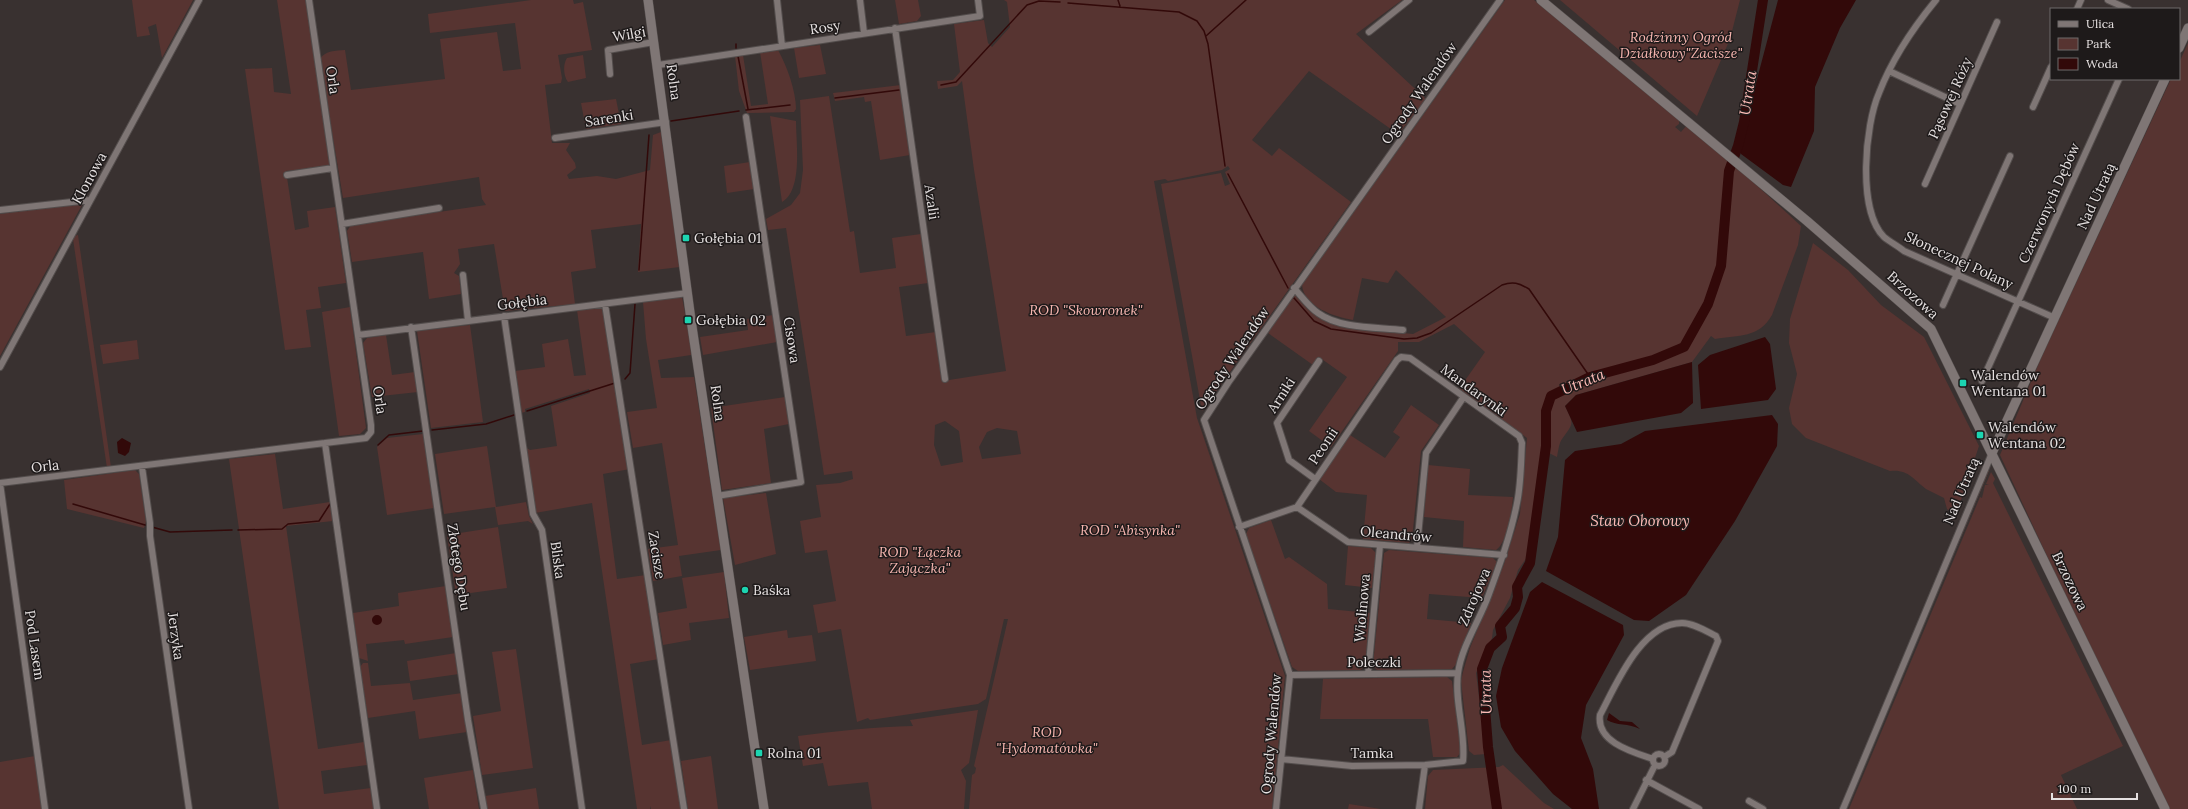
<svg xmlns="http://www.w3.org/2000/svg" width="2188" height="809" font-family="Lora,serif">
	<rect width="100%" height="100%" fill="#393130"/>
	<!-- green -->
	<path fill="#573431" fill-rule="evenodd" d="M 132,0 L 193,0 L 162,58 L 156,24 L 148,27 L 150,35 L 137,37 Z
		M 277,0 L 306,0 L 330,166 L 286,171 L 295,230 L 309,227 L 307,211 L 335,207 L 346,283 L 318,287 L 321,308 L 306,310 L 311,347 L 285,350 L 245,69 L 272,68 L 274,92 L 291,94 Z
		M 531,0 L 573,0 L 574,4 L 583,2 L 592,50 L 558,55 L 562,78 L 561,83 L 545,85 L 552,143 L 570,143 L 566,150 L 575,163 L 576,168 L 567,175 L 569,179 L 597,176 L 616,179 L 650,170 L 653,135 L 661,132 L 680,267 L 638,272 L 641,224 L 591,230 L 596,268 L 571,272 L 575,304 L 505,311 L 494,244 L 458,249 L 460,264 L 454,273 L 459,276 L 461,294 L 429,299 L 423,252 L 352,262 L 347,231 L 351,225 L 486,205 L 482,199 L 479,177 L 343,198 L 320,59 C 326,50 335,51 345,50 L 351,90 L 445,79 L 440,39 L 497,32 L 503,71 L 521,69 L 515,23 L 430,33 L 428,14 Z
		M 895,0 L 918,0 L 921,16 L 917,21 L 899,24 Z
		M 1004,0 L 1402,0 L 1356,34 L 1426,99 L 1401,131 L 1395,132 L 1309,71 L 1252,140 L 1272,156 L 1279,148 L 1351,202 L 1202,411 L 1161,184 L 1221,173 L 1225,186 L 1230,184 L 1225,172 L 1230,169 L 1228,166 L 1222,170 L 1168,181 L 1165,179 L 1154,181 L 1197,418 L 1285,676 L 1272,809 L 969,809 L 972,775 L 975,773 L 976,768 L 974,766 L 1008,619 L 1004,619 L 986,699 L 978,704 L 870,720 L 868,718 L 857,722 L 841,629 L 818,633 L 813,605 L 836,601 L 827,550 L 805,553 L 800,521 L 821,517 L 816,485 L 840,483 L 853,479 L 852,471 L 824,475 L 786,228 L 768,230 L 766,219 L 791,205 L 800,193 L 803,170 L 800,100 L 829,96 L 850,232 L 854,231 L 860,273 L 896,268 L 892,238 L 921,234 L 928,283 L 899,287 L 906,336 L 936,332 L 943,381 L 1006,371 L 974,170 L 962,81 L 957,86 L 938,89 L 937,81 L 953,80 L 960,72 L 954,24 L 984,20 L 988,43 L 992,47 L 1010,27 L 1007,2 ZM 945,421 L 959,431 L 963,462 L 941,466 L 934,445 L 935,425 ZM 997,428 L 1017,431 L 1021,454 L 982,459 L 979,447 L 987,432 Z
		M 1505,0 L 1534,0 L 1679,119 L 1679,124 L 1675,127 L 1681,132 L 1687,125 L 1739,169 L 1801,226 L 1798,245 L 1772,315 C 1759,338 1739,335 1715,339 L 1711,336 L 1692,362 L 1576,395 L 1565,406 C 1574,425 1574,422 1562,439 C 1559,443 1558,452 1557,457 L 1543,450 L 1537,504 L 1527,557 L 1518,570 L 1510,598 L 1493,630 L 1492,638 L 1476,673 L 1486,754 L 1474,755 L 1469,751 L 1461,681 L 1463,672 L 1470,648 L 1504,564 L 1520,514 L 1527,438 L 1459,389 L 1485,352 L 1454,324 L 1419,342 L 1398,342 L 1398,351 L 1331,447 L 1309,431 L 1347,377 L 1319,357 L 1313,365 L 1268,333 L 1295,294 L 1318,317 L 1330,322 L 1365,329 L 1413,334 L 1446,317 L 1396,270 L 1388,283 L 1362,278 L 1353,320 C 1335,317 1304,307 1302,285 Z
		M 1560,0 L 1740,0 L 1730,39 L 1697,116 Z
		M 2188,43 L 2188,809 L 2165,809 L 2000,455 L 2042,356 L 2171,79 L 2179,79 L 2179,63 Z
		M 820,45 L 826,74 L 799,78 L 794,48 Z
		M 778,50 C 787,66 796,91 796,109 L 794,112 L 747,113 L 739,91 L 735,56 L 743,55 L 751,106 L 768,104 L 760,52 Z
		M 583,55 L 586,78 L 568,82 C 563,75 563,64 567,58 Z
		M 901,85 L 910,155 L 880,160 L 871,101 L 865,102 L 864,97 L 835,101 L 833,93 Z
		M 616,99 L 621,124 L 586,129 L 581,103 Z
		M 770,116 L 796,121 C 796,143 803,190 782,202 Z
		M 750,162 L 754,189 L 727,193 L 724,166 Z
		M 82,202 L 83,203 L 0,356 L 0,214 Z
		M 78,235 L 111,467 L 107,468 L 73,239 L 74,236 Z
		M 1813,243 L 1848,270 L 1881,305 L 1924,337 L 1979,446 L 1960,503 L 1953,513 L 1947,509 L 1944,498 C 1938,495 1932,492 1926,489 C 1913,479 1908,469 1890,471 L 1806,438 L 1792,424 L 1789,408 L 1797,374 L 1789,343 L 1790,319 Z
		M 682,297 L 690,341 L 691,355 L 658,360 L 661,378 L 694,377 L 721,550 L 679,556 L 682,576 L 653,581 L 648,549 L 678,545 L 662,443 L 633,448 L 627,412 L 657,408 L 646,339 L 643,302 Z
		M 350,307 L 366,428 L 360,434 L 339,436 L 322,312 Z
		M 604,308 L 630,469 L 603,474 L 617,579 L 646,575 L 659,659 L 630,664 L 642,745 L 671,740 L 681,809 L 651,809 L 650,806 L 650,809 L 637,809 L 592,503 L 535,513 L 525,447 L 530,450 L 557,446 L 551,406 L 590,393 L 589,389 L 525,409 L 525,412 L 521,413 L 515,371 L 545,367 L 542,344 L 568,339 L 574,376 L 586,375 L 577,310 Z
		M 773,315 L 777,342 L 703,355 L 700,337 L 748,330 L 747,319 Z
		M 470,325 L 483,422 L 431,428 L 417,331 Z
		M 386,335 L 392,375 L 415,372 L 418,392 L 372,397 L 363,343 L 367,338 Z
		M 137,340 L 139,359 L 103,364 L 100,345 Z
		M 785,397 L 789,424 L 764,429 L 771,483 L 722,490 L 711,408 Z
		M 1411,405 L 1439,425 L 1421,451 L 1412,539 L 1409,543 L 1363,539 L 1367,495 L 1336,492 L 1319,479 L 1350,435 L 1385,458 L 1400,437 L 1393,432 Z
		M 423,434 L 434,508 L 387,515 L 377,447 L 387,438 Z
		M 487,446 L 496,507 L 526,502 L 529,516 L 533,524 L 528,521 L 498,525 L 495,507 L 444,514 L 435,454 Z
		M 275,454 L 283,509 L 330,502 L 333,521 L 286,526 L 318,749 L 364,742 L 367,765 L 321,771 L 324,794 L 371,788 L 374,809 L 279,809 L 229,459 Z
		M 1428,465 L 1470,469 L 1468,495 L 1513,497 C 1512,511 1507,543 1496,550 L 1463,547 L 1464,521 L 1424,517 Z
		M 135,470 L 139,474 L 146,522 L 144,528 L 67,509 L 64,480 Z
		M 1987,471 L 1989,471 L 1899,683 L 1899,682 Z
		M 1991,472 L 1995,479 L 1993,483 L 2123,746 L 2061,775 L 2077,809 L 1849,809 L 1980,497 L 1982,498 L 1985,485 L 1989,485 L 1986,484 Z
		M 766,493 L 776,554 L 735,565 L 723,498 Z
		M 1271,520 L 1285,559 L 1289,557 L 1327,584 L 1328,609 L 1370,613 L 1365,666 L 1360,670 L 1298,671 L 1292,667 L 1246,534 L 1249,528 Z
		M 498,527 L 507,588 L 456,595 L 447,535 Z
		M 1348,546 L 1371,548 L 1376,553 L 1372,588 L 1345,585 Z
		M 1389,550 L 1493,558 L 1497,562 L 1482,598 L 1429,594 L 1427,619 L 1471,623 L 1457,663 L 1452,669 L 1377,670 L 1373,665 L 1384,553 Z
		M 724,572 L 729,618 L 689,623 L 691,640 L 663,645 L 658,613 L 687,608 L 682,578 Z
		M 446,586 L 453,637 L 405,644 L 404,640 L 366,644 L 368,661 L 359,658 L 353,613 L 399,606 L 398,593 Z
		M 787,630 L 788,638 L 812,635 L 816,661 L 750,670 L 744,637 Z
		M 516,649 L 533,768 L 482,775 L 473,716 L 501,711 L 492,652 Z
		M 456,653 L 459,674 L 410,681 L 407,661 Z
		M 363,663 L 368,663 L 371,686 L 410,683 L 413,700 L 462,693 L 467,732 L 419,739 L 415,711 L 368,718 L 360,667 Z
		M 1447,677 L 1452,681 L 1461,752 L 1457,757 L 1433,757 L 1428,719 L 1320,719 L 1323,679 Z
		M 1895,689 L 1897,689 L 1845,809 Z
		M 978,710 L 969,763 L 961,770 L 966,781 L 964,809 L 872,809 L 868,782 L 828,786 L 823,763 L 803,766 L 798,736 C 836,731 874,727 913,726 L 910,720 Z
		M 35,756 L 42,809 L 0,809 L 0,762 Z
		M 711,756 L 718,809 L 688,809 L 681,761 Z
		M 1503,765 L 1544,803 L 1554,809 L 1425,809 L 1428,776 L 1433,770 L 1499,767 Z
		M 473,770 L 479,809 L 429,809 L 424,778 Z
		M 536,788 L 539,809 L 487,809 L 485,796 Z
		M 1349,804 L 1381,809 L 1348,809 Z"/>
	<!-- water -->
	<path fill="#320909" d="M 1778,0 L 1856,0 L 1840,28 L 1815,87 L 1814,131 L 1791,187 L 1783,185 L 1741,154 L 1739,147 Z
		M 1765,337 L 1770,344 L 1776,389 L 1768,400 L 1701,409 L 1698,365 L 1710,355 Z
		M 1692,362 L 1693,403 L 1681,413 L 1577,432 L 1565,406 L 1576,395 Z
		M 1772,415 L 1778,424 L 1777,446 L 1735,521 L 1686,595 L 1649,621 L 1634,620 L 1546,571 L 1558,537 L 1565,460 L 1575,451 L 1621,444 L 1645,431 Z
		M 122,438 L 131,443 L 129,452 L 125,456 L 118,453 L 117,442 Z
		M 1542,582 L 1623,625 L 1624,635 L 1586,705 L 1581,738 L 1593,769 L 1599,809 L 1572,809 L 1553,794 L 1515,751 L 1501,727 L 1496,696 L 1502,668 L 1530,592 Z
		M372 620a5 5 0 1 1 10 0a5 5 0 1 1-10 0Z
		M 1609,713 L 1620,721 L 1632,722 L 1640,729 C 1629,723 1616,726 1607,720 Z"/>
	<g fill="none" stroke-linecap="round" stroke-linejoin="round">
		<!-- stream -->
		<path stroke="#320909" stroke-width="1.5" d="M 1118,0 L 1120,6
			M 1068,3 L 1179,12 L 1197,21 L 1204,31 L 1208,44 L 1225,166
			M 1206,36 L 1246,0
			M 736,44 L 736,48
			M 738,56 L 748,109
			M 941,85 L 956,82 L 1027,5 L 1039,1 L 1060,2
			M 835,98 L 899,90
			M 746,110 L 790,105
			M 671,121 L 739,111
			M 1228,174 L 1288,288
			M 639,270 L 649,135
			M 1294,298 L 1314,321 L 1331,329 L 1404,339 L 1417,338 L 1431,333 L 1502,285 C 1513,281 1519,283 1529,289 L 1590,377
			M 625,379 L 630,373 L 635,304
			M 527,411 L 615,383
			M 432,430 L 486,424 L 514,415
			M 378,445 L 389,435 L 423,431
			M 73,504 L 145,525
			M 152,527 L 170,532 L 232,530
			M 238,530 L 282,529 L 288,524 L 319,521 L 330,504"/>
		<!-- river -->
		<path stroke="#320909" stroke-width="10" d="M 1497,809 L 1488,747 L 1482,669 L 1490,648 L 1502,637 L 1500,626 L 1515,608 L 1518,597 L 1517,587 L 1530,563 L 1546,446 L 1546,411 L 1551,396 L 1590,377 L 1653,360 L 1684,347 L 1708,304 L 1721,266 L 1729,171 L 1738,146 L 1744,122 L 1763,0"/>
		<!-- street casing -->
		<g stroke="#534d4c" stroke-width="8">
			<path id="street" d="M 777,0 L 782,46
				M 860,0 L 864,33
				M 1936,0 C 1913,28 1892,59 1879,93 C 1865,125 1857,210 1884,237 C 1890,242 1898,246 1904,251 L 2055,318
				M 2108,0 L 2128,9
				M 2077,9 L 2081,0
				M 895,28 L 945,379
				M 1369,32 L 1409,0
				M 658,65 L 980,16 L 978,0
				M 1889,71 L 1960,104
				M 610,74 L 608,50 L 654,42
				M 2033,107 L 2051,67
				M 555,138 L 666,122
				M 287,175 L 333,168
				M 1925,184 L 1997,22
				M 0,210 L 90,200
				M 342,224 L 439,208
				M 463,275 L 468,321
				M 1294,288 C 1302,297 1309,307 1318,313 C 1340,329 1377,327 1403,330
				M 605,304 L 684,809
				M 1943,305 L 2010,156
				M 504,316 L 533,514 L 542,530 L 582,809
				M 411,327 L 468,720 L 484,809
				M 358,335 L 688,293
				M 0,367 L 199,0
				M 1982,381 L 2119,79
				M 325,443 L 377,809
				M 142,467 L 150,523 L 150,536 L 189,809
				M 1315,479 L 1289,460 L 1277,423 L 1319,361
				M 0,483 L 325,443 L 366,438 L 371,432 L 371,425 L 309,0
				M 0,483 L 45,809
				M 717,496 L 801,482 L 746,117
				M 1297,507 L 1348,542 L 1504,555
				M 1239,527 L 1297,507 L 1397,360 L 1401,357 L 1410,358 L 1519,436 L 1522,443 C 1521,462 1521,484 1517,503 C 1511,534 1500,564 1489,594 C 1480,620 1462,645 1458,673 C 1454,702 1466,732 1463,761 L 1425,765 L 1352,766 L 1281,759
				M 1417,547 L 1426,453 L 1463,398
				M 1368,674 L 1380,545
				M 1290,675 L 1458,673
				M1653 760a6 6 0 1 1 12 0a6 6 0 1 1-12 0Z
				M 1653,759 C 1632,752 1596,742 1600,715 C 1616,685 1641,623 1682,623 C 1693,623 1706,631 1716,636 L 1718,641 L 1672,752 L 1664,757
				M 1646,780 L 1699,809
				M 1749,801 L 1763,809
				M 1276,809 L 1290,675 L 1204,420 L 1228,383 L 1500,0
				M 1419,809 L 1425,765
				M 1633,809 L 1655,765
				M 1843,809 L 1992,453"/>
		</g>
		<!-- secondary casing -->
		<g stroke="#534d4c" stroke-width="10">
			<path id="secondary" d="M 648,0 L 691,320 L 764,809
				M 1541,0 L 1807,221 L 1931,329 L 2165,809
				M 2179,48 L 2188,28
				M 1992,453 L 2165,79"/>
		</g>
		<!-- street -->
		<use href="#street" stroke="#7f7675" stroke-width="6"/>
		<!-- secondary -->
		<use href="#secondary" stroke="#7f7675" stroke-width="9"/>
	</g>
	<!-- markers -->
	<g fill="#1cd5b1" stroke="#1e1a1a" stroke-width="1.5">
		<rect x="682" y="234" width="8" height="8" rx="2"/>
		<rect x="684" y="316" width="8" height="8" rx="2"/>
		<rect x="1959" y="379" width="8" height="8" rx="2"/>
		<rect x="1976" y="431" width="8" height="8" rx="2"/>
		<circle cx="745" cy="590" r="4"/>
		<rect x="755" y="749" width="8" height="8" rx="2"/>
	</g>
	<g text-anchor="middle" stroke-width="3" stroke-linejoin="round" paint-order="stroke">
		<!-- street labels -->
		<g font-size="14" fill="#e6e1e1" stroke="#1e1a1a">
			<text transform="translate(825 27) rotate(-9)" y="5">Rosy</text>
			<text transform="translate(629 34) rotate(-10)" y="5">Wilgi</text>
			<text transform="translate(333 80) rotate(82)" y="5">Orla</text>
			<text transform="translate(674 82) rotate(82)" y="5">Rolna</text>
			<text transform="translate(1419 93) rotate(-55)" y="5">Ogrody Walendów</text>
			<text transform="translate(1950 98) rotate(-66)" y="5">Pąsowej Róży</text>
			<text transform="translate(609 118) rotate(-9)" y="5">Sarenki</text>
			<text transform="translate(89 178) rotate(-61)" y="5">Klonowa</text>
			<text transform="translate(2096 196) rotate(-65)" y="5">Nad Utratą</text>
			<text transform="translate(932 202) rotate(82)" y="5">Azalii</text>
			<text transform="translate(2049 203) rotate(-66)" y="5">Czerwonych Dębów</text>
			<text transform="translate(1959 260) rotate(25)" y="5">Słonecznej Polany</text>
			<text transform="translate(1913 295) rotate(42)" y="5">Brzozowa</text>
			<text transform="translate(522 302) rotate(-7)" y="5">Gołębia</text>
			<text transform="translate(792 340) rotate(81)" y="5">Cisowa</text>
			<text transform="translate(1232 358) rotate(-56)" y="5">Ogrody Walendów</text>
			<text transform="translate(1474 390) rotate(36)" y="5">Mandarynki</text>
			<text transform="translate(1281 395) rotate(-57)" y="5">Arniki</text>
			<text transform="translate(380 400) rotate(82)" y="5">Orla</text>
			<text transform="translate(718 403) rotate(82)" y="5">Rolna</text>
			<text transform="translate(1323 446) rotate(-56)" y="5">Peonii</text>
			<text transform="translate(45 466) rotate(-7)" y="5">Orla</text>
			<text transform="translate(1961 491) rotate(-67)" y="5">Nad Utratą</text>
			<text transform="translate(1396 534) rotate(5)" y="5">Oleandrów</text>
			<text transform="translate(657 555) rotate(81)" y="5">Zacisze</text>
			<text transform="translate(558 560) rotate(82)" y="5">Bliska</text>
			<text transform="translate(459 567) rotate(81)" y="5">Złotego Dębu</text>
			<text transform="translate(2070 581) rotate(64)" y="5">Brzozowa</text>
			<text transform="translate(1474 597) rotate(-67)" y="5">Zdrojowa</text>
			<text transform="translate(1362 608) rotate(-85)" y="5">Wiolinowa</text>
			<text transform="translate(176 636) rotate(82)" y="5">Jerzyka</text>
			<text transform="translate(35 645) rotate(82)" y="5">Pod Lasem</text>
			<text x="1374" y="667">Poleczki</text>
			<text transform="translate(1271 734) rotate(-85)" y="5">Ogrody Walendów</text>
			<text x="1372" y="758">Tamka</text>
		</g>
		<!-- park labels -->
		<g font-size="14" font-style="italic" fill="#f7b6b0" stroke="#1e1a1a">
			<text x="1681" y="42">Rodzinny Ogród<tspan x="1681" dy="16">Działkowy"Zacisze"</tspan></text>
			<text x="1086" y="315">ROD "Skowronek"</text>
			<text x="1130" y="535">ROD "Abisynka"</text>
			<text x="920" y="557">ROD "Łączka<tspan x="920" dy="16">Zajączka"</tspan></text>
			<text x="1047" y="737">ROD<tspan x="1047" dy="16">"Hydomatówka"</tspan></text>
		</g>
		<!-- poi labels -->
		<g font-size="14" fill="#e6e1e1" stroke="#1e1a1a" text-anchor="start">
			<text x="694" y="243">Gołębia 01</text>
			<text x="696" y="325">Gołębia 02</text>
			<text x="1971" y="380">Walendów<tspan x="1971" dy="16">Wentana 01</tspan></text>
			<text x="1988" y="432">Walendów<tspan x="1988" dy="16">Wentana 02</tspan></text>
			<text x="753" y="595">Baśka</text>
			<text x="767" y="758">Rolna 01</text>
		</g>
		<!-- water labels -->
		<g font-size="15" font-style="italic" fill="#fdbbb6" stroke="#1e1a1a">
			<text transform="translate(1748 93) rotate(-81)" y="5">Utrata</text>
			<text transform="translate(1583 382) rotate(-22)" y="5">Utrata</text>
			<text x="1640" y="526">Staw Oborowy</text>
			<text transform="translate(1486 692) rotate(-91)" y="5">Utrata</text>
		</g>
	</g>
	<!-- legend -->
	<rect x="2050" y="8" width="130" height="72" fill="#1e1a1a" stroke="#6e6a6a"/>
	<rect x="2058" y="21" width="20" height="6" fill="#7f7675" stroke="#6e6a6a"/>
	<text x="2086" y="28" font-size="12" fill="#e6e1e1">Ulica</text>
	<rect x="2058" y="38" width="20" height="12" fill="#573431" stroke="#6e6a6a"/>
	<text x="2086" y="48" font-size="12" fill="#e6e1e1">Park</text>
	<rect x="2058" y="58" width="20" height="12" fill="#320909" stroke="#6e6a6a"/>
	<text x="2086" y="68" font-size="12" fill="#e6e1e1">Woda</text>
	<!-- scale -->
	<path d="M2052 793v6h85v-6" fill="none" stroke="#e6e1e1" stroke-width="2"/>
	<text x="2058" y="793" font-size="12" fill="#e6e1e1" stroke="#1e1a1a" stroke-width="3" paint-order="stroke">100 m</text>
</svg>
